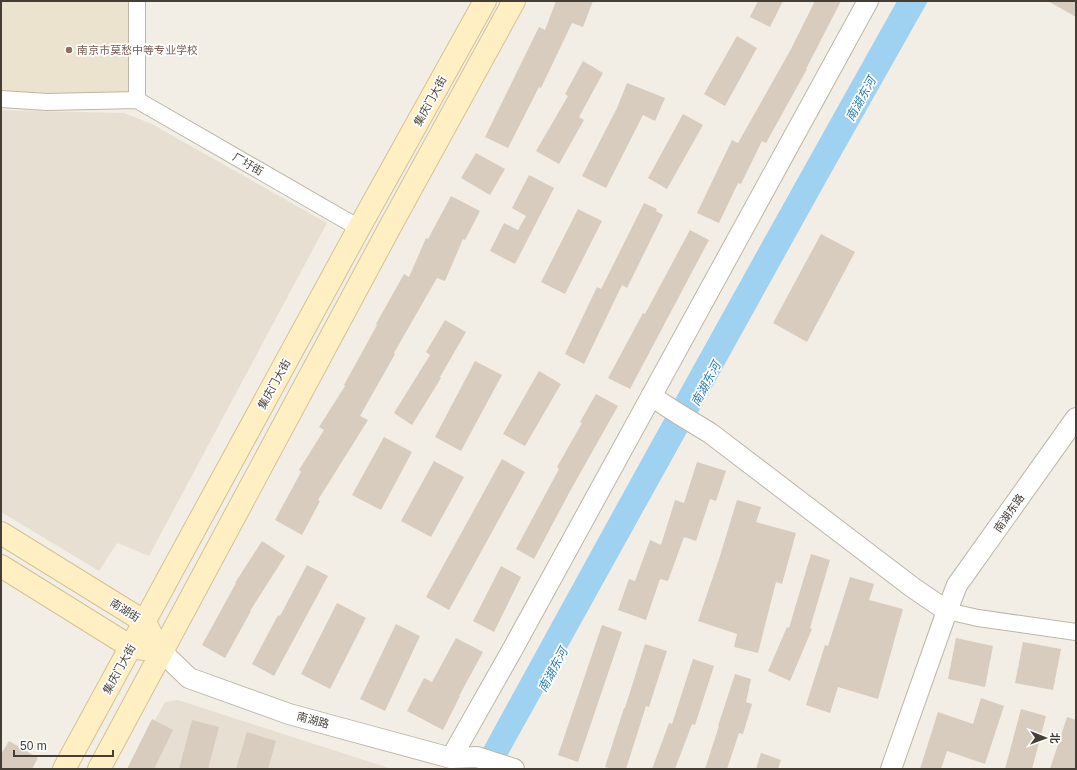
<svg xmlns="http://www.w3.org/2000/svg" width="1077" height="770" font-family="Arial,'Noto Sans SC',sans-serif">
	<rect width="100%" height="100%" fill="#f3eee5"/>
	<!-- residential -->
	<path fill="#e7e0d2" d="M 1,110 L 124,113 L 152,124 L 327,223 L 149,556 L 117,543 L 99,571 L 1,512 Z
		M 178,700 L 392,769 L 128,769 L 165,702 Z"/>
	<!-- education -->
	<path fill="#ece3ce" d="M 1,1 L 137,1 L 137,100 L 1,99 Z"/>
	<!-- water -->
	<path fill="#9fd1f1" d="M 897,1 L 928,1 L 827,180 L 500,769 L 472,769 C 612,512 754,256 897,1 Z"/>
	<!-- building -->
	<path fill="#d7ccbd" d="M 556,1 L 593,1 L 583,27 L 572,23 L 541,88 L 539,87 L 508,148 L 485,137 L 539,27 L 545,30 Z
		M 758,1 L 783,1 L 770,27 L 750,17 Z
		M 815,1 L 841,1 L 806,69 L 807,69 L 766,143 L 762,141 L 741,184 L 738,183 L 719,223 L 697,213 L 732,140 L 738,143 L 791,49 Z
		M 1048,1 L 1076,1 L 1076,17 Z
		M 737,36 L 757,48 L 725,106 L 704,94 Z
		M 583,61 L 603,73 L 579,117 L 584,120 L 559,164 L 536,151 L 568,96 L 565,94 Z
		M 627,83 L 665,98 L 655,121 L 643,115 L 606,188 L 582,176 L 617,108 Z
		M 683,114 L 703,125 L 667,189 L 648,178 Z
		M 476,153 L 505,169 L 490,195 L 461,178 Z
		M 529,175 L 554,188 L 515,264 L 490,251 L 504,223 L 518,230 L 526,216 L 512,208 Z
		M 451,196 L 480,211 L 465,240 L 463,239 L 445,281 L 437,278 L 394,353 L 395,354 L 360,416 L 368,420 L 318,500 L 320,501 L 302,535 L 275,520 L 301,472 L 299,470 L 324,430 L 319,427 L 345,386 L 344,385 L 377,325 L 376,324 L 404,274 L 409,277 L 426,238 L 428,239 Z
		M 644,203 L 657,209 L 656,211 L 663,215 L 627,288 L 622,285 L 584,364 L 565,354 L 597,287 L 601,289 Z
		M 578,209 L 602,221 L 565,294 L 541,282 Z
		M 690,230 L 709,240 L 630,389 L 608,378 L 643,313 L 645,314 Z
		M 821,234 L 855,252 L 807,342 L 773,323 Z
		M 445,320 L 466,332 L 440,377 L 441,378 L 412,425 L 394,413 L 430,355 L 426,352 Z
		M 475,361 L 502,375 L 461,451 L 435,437 Z
		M 539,371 L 561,384 L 525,446 L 503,434 Z
		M 596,394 L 618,406 L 569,493 L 534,559 L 516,549 L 559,469 L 557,467 L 582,423 L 580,422 Z
		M 384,437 L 412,452 L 381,510 L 352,495 Z
		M 502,459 L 525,472 L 449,610 L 426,597 Z
		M 434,461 L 464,477 L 431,537 L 401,521 Z
		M 697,462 L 726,471 L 716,501 L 710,499 L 696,541 L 684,537 L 668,581 L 660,579 L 646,620 L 618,610 L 629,579 L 635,581 L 650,540 L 661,545 L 675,500 L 684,503 Z
		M 737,500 L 761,507 L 756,522 L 796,533 L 782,584 L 776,582 L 758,653 L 734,647 L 737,634 L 698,621 L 720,556 Z
		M 262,541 L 285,556 L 250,611 L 251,611 L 225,658 L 202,645 L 236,583 L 235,583 Z
		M 811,554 L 830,560 L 810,628 L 812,629 L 790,681 L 768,671 L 787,627 L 789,628 Z
		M 307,565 L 328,576 L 274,676 L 252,664 L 278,615 L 280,616 Z
		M 501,566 L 521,577 L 494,632 L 473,621 Z
		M 850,577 L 874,584 L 869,600 L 903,609 L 878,699 L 838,687 L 830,713 L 806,705 L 825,645 L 828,646 Z
		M 337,603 L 366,618 L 330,689 L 301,674 Z
		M 396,624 L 420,636 L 385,711 L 360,699 Z
		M 602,625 L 622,632 L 578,762 L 558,755 Z
		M 456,638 L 483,652 L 459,696 L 460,696 L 443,730 L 407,711 L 424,678 L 432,682 Z
		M 956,638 L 993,646 L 985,687 L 948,679 Z
		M 1023,642 L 1061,649 L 1053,690 L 1015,683 Z
		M 645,644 L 667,651 L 649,707 L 646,706 L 626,769 L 612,769 L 605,767 L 624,708 L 625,708 Z
		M 693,659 L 714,666 L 695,725 L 692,724 L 675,769 L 652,769 L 669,723 L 672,724 Z
		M 735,674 L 751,679 L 746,702 L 752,704 L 743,734 L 739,733 L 727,769 L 705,769 L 719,726 L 718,726 Z
		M 981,698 L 1004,706 L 985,764 L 947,751 L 941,769 L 920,769 L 938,712 L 973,724 Z
		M 1021,709 L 1046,716 L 1032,769 L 1005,769 Z
		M 1067,717 L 1076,720 L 1076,769 L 1050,769 Z
		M 152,719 L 173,730 L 154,769 L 127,769 Z
		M 192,720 L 219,727 L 208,769 L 179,769 Z
		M 247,732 L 276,741 L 268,769 L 236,769 Z
		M 9,741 L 38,758 L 32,769 L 1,769 L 1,754 Z
		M 761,753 L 781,760 L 778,769 L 756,769 Z"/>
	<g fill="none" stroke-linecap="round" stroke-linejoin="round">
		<!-- minor casing -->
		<g stroke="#beb6a7" stroke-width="18">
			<path id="minor" d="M 1,99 L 47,102 L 137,100 L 359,228
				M 137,100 L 137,1
				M 947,611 L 978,618 L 1076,632"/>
		</g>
		<!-- tertiary casing -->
		<g stroke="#beb6a7" stroke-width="22">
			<path id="tertiary" d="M 651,396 L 677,413 L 710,433 L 912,587 L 947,611
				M 162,652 L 189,678 L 289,714 L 451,758 L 477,757 L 514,769
				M 451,758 L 511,652 L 868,1
				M 891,769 L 947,611 L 957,585 L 1076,418"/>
		</g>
		<!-- secondary casing -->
		<g stroke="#d4c293" stroke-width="24">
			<path id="secondary" d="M 1,533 L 145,622 L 151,634
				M 1,566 L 131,647 L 145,649
				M 64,769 L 359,228 L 485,1
				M 99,769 L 391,225 L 514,1"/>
		</g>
		<!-- minor -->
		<use href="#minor" stroke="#fff" stroke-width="16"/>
		<!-- tertiary -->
		<use href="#tertiary" stroke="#fff" stroke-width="20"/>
		<!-- secondary -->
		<use href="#secondary" stroke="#ffefc2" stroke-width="22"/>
	</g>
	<!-- markers -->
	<circle fill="#8d6e63" stroke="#fff" stroke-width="1.5" cx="69" cy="50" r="4"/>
	<g text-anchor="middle" stroke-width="3.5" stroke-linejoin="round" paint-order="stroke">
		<!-- education labels -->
		<g font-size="11" fill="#785e54" stroke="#fff" text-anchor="start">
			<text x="77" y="54">南京市莫愁中等专业学校</text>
		</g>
		<!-- street labels -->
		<g font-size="11" fill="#453e34" stroke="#fff">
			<text transform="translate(430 101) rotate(-61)" y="4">集庆门大街</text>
			<text transform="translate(248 164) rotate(30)" y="4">厂圩街</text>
			<text transform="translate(274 384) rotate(-61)" y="4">集庆门大街</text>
			<text transform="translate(1009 513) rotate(-55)" y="4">南湖东路</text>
			<text transform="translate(125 610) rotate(32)" y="4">南湖街</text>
			<text transform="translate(119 669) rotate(-61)" y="4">集庆门大街</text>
			<text transform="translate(313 720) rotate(15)" y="4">南湖路</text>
		</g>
		<!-- water labels -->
		<g font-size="12" font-style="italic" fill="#2c7cb3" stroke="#fff">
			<text transform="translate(861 99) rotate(-61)" y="4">南湖东河</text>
			<text transform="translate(706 384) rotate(-62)" y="4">南湖东河</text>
			<text transform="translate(553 670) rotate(-62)" y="4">南湖东河</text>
		</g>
	</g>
	<!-- border -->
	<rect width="1077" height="770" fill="none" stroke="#453e34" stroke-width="4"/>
	<!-- north arrow -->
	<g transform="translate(1045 738) rotate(91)" stroke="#ffffff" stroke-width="3" paint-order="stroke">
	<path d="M0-3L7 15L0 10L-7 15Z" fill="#453e34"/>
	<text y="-6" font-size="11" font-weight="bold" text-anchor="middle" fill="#453e34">北</text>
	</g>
	<!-- scale -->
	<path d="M14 750v6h99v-6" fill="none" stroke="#453e34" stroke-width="2"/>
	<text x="20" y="750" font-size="12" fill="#453e34" stroke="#ffffff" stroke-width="3" paint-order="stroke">50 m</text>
</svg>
